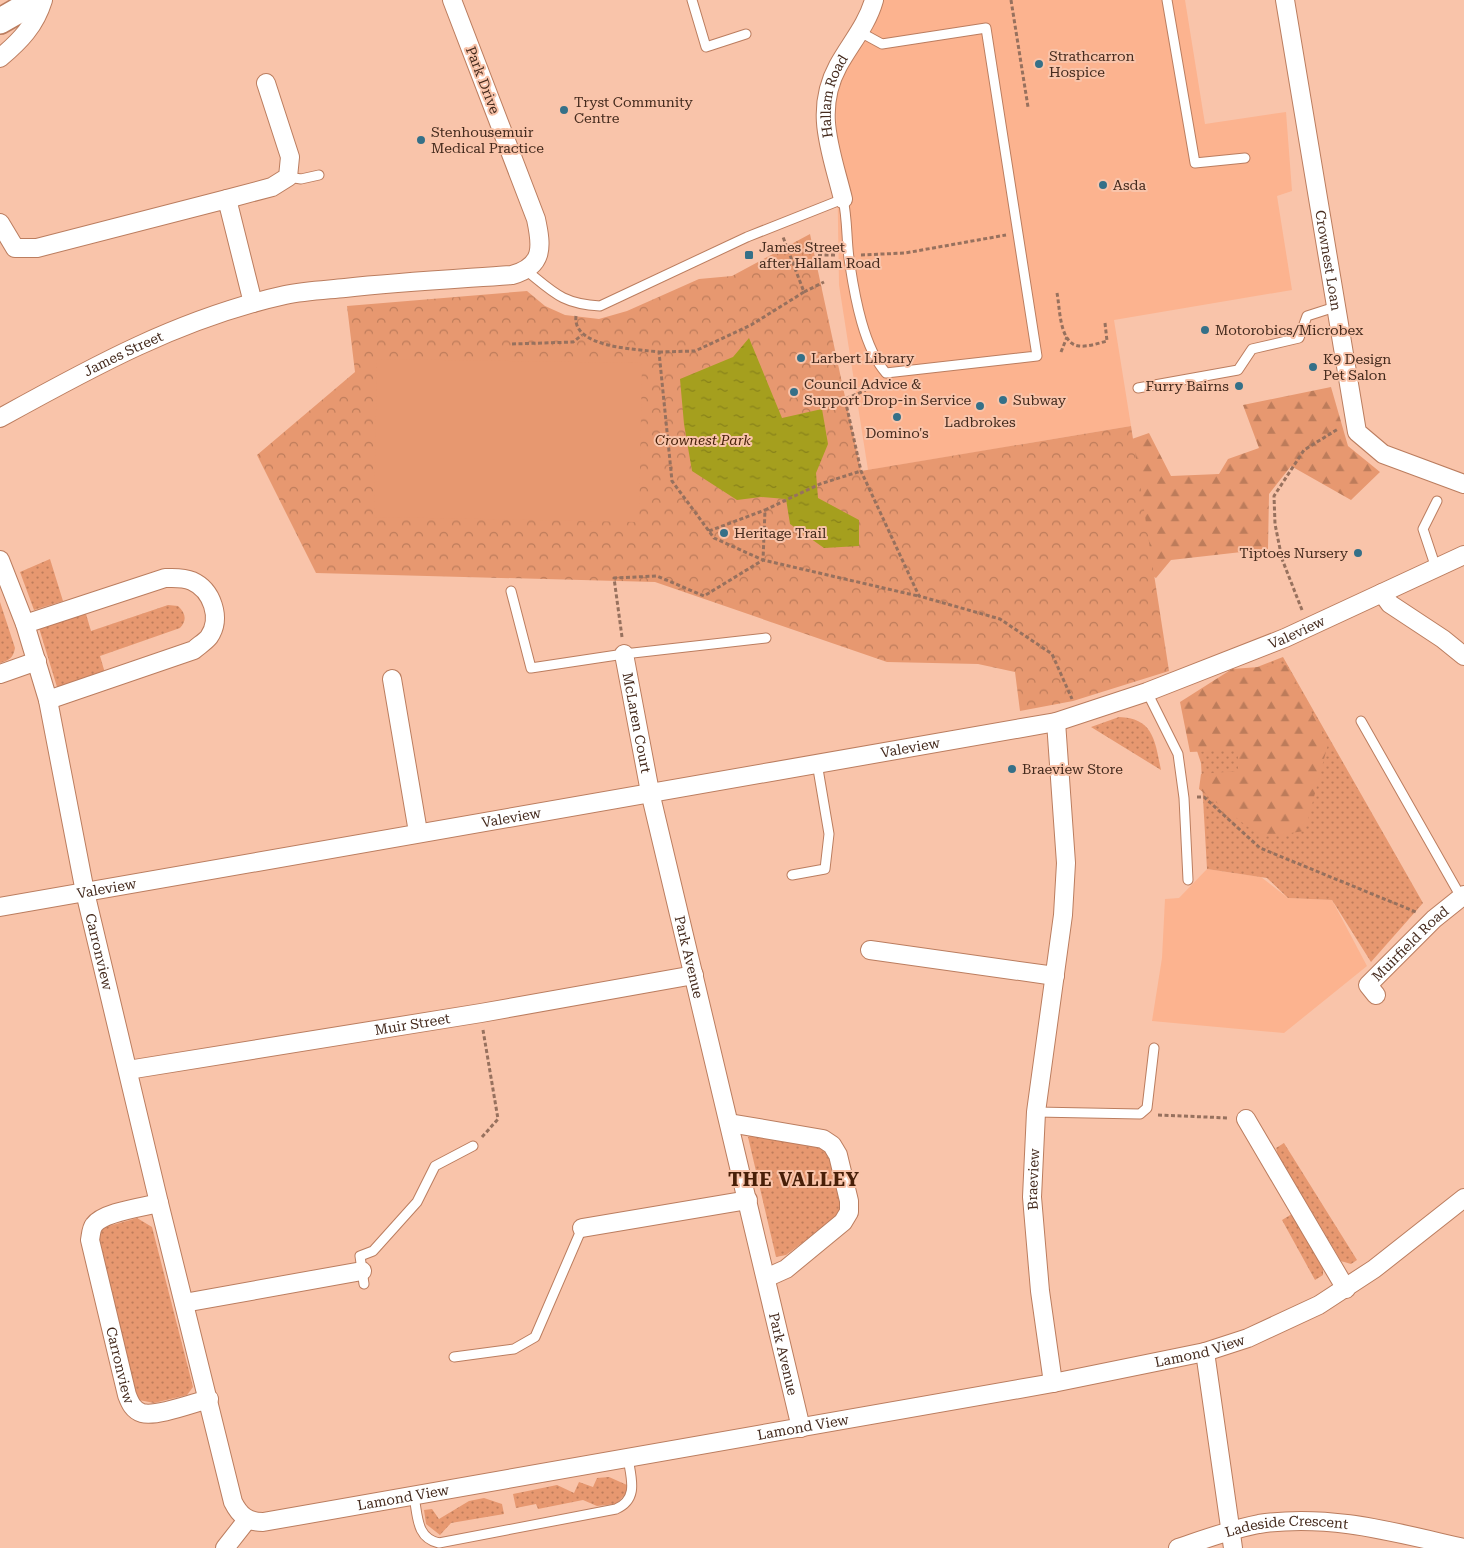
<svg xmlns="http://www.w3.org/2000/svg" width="1464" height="1548" font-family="'Roboto Serif',serif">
	<defs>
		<pattern id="grass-dots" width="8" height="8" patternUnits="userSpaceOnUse" patternTransform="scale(1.25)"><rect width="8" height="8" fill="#e79870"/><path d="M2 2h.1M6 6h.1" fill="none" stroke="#bd7c5b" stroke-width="1.8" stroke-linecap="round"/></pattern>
		<pattern id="forest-firs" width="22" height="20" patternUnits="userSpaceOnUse" patternTransform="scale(1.25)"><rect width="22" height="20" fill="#e79870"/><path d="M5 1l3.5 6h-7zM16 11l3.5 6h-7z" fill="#bd7c5b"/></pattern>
		<pattern id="park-crowns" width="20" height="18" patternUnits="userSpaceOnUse" patternTransform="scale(1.25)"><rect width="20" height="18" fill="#e79870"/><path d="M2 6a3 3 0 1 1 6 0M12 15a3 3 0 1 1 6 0" fill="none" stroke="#bd7c5b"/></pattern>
		<pattern id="water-ripples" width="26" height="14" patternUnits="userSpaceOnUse" patternTransform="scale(1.25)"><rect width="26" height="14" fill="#a59f1e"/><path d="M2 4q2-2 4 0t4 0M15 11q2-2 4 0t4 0" fill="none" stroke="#88821a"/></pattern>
	</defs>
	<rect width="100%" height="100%" fill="#f9c4aa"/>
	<!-- built -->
	<path fill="#fcb38f" d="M 868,0 L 1185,0 L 1205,124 L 1286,112 L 1292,191 L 1277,196 L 1292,290 L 1114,320 L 1131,426 L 868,470 L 839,285 L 836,99 Z
		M 1207,869 L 1261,877 L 1288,898 L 1332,900 L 1367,966 L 1284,1033 L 1152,1021 L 1162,958 L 1165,899 L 1179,898 Z"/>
	<!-- grass -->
	<path fill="url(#grass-dots)" d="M 50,559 L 63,601 L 34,610 L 20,572 Z
		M 0,602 L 15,648 C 13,659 9,660 0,663 Z
		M 168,605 L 178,606 C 186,613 187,621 180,628 L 100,656 L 105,673 L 57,687 L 39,628 L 86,614 L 91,631 Z
		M 1283,657 L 1423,903 L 1371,962 L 1332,900 L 1288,898 L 1267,878 L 1207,869 L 1201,763 L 1185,715 L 1190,699 L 1201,689 Z
		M 1119,717 C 1154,718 1155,742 1161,770 L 1091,727 Z
		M 753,1134 L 822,1146 L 829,1152 L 841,1203 L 840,1212 L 834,1219 L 786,1255 L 776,1257 L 748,1137 Z
		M 1284,1143 L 1357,1260 L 1351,1264 L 1341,1261 L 1278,1155 L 1276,1148 Z
		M 1292,1214 L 1323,1269 L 1323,1275 L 1315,1280 L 1282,1220 Z
		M 137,1218 L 152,1227 L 193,1387 L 187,1395 L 154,1403 L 139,1400 L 136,1395 L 99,1240 L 98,1233 L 102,1228 Z
		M 609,1477 L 627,1485 L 627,1492 L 616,1504 L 597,1506 L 583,1500 L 538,1509 L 536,1504 L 516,1508 L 513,1494 L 557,1485 L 574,1493 L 579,1482 L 593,1487 L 597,1478 Z
		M 484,1498 L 502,1504 L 504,1514 L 451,1523 L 440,1535 L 426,1524 L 424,1510 L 432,1509 L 439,1519 L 469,1501 Z"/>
	<!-- forest -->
	<path fill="url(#forest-firs)" d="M 1331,387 L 1348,446 L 1380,472 L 1351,500 L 1291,466 L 1269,494 L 1268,549 L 1171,560 L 1156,578 L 1128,561 L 1112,446 L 1149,433 L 1171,476 L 1219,474 L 1228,459 L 1259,448 L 1243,405 Z
		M 1287,665 L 1328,744 L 1305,831 L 1261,837 L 1199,789 L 1201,774 L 1238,771 L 1238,750 L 1190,752 L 1180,702 L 1232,669 Z"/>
	<!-- park -->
	<path fill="url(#park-crowns)" d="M 810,234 L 861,471 L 1131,426 L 1169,671 L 1073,701 L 1020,711 L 1015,672 L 978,664 L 887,662 L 655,582 L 316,573 L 257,455 L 355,372 L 347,306 L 527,291 L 545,306 L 565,315 L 599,319 L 627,311 L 699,279 L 732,276 Z"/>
	<!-- pitch -->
	<path fill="#e79870" d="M 377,359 L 642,363 L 639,522 L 374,517 Z"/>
	<!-- water -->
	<path fill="url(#water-ripples)" d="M 749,338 L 782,418 L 822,409 L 828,444 L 816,473 L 818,498 L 859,520 L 859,546 L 824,548 L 790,524 L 786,499 L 761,497 L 737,500 L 692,471 L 684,424 L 680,379 L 733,357 Z"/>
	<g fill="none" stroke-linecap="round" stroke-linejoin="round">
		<!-- lane casing -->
		<g stroke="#bb7d5f" stroke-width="11">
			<path id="lane" d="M 692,0 L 706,47 L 746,34
				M 1167,0 L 1195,163 L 1245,158
				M 288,177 L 301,179 L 319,175
				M 527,271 C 554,293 563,304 600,306 L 747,237 L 843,199 C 848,221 846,243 850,265 C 855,298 864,348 886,373 L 1037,356 L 986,28 L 882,44 L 860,32
				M 1138,388 L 1238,370 L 1252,349 L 1299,338 L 1307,316 L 1335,307
				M 1436,568 L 1423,529 L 1437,501
				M 511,591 L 531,668 L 624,654 L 766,638
				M 1147,692 L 1178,754 L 1184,798 L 1188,880
				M 1361,721 L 1461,897
				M 792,875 L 825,869 L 829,834 L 817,763
				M 1036,1112 L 1140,1114 L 1147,1108 L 1154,1048
				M 364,1284 L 360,1256 L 373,1251 L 417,1202 L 435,1166 L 473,1146
				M 454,1357 L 514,1349 L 535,1337 L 582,1228
				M 414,1497 C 418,1516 416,1538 439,1543 L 616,1509 C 639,1499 631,1478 628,1458"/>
		</g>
		<!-- street casing -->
		<g stroke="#bb7d5f" stroke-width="20">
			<g id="street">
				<path id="s1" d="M 1285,0 L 1357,432 L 1383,454 L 1464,484"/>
				<path d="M 0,58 C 20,41 35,26 43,0"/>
				<path d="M 227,199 L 272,187 L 288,177 L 290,157 L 266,83"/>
				<path id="s2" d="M 843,199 C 832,153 813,112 838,66 C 850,44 867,25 874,0"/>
				<path d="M 0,223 L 15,248 L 37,248 L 227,199 L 253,303"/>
				<path id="s3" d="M 0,418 C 92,367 181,318 285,295 C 304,291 325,290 345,288 C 400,282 456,279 512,275 C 544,266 542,247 536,219 L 452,0"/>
				<path id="s4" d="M 0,560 L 25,624 L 48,700 L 85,892 L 159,1203 L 233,1502 C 240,1516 248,1522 263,1522 L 1053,1383 L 1205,1352 L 1248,1338 L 1319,1305 L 1374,1269 L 1464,1198"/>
				<path d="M 1382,593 L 1390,604 L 1443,639 L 1464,656"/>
				<path d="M 25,624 L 165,578 C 174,578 183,577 192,581 C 212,590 222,618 209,637 C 205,642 198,646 194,650 L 48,700"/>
				<path id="s5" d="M 624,654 L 650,792 L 801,1428"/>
				<path d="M 0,674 L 37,661"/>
				<path d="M 392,679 L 418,832"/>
				<path id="s6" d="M 0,907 L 1056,722 L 1147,692 L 1285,638 L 1464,555"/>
				<path d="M 870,950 L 1055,976"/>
				<path id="s7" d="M 1376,995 L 1368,985 L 1434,919 L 1464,895"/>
				<path id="s8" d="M 128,1070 L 481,1013 L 694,975"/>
				<path d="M 1246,1119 L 1346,1289"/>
				<path d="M 729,1123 L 823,1139 L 832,1145 L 838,1155 L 849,1201 L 849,1212 L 843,1222 L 786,1269 L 766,1278"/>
				<path id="s9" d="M 159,1203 C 144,1207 103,1212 94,1225 C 91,1229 91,1235 90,1240 L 127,1395 C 130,1403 133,1410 142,1413 C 157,1417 193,1403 209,1399"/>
				<path d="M 582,1228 L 748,1200"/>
				<path d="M 184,1303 L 362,1271"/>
				<path d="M 1205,1352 L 1233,1548"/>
				<path id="s10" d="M 1053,1383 L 1040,1291 L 1032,1197 L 1036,1112 L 1063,915 L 1066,863 L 1056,722"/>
				<path d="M 225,1548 L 247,1520"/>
				<path id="s11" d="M 1178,1548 C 1205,1539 1232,1529 1259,1524 C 1329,1513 1397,1533 1464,1548"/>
			</g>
		</g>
		<!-- secondary casing -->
		<g stroke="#bb7d5f" stroke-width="28">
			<path id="secondary" d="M 0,21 L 37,0"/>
		</g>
		<!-- path -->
		<path stroke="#97715e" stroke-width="3" stroke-dasharray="4 2.5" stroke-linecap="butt" d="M 1011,0 L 1028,107
			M 818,255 L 835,255
			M 861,255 L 905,253 L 1006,235
			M 804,292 L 824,282
			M 1057,293 C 1060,307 1059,344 1079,346 C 1088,347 1099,343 1107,341 L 1105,323
			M 576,316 C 572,348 637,349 659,352 L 672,481 L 714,538 L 763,560 L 765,510 L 820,484 L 861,471
			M 512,344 L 573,342 L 582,335
			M 659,352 L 695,351 L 751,325 L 804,292 L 783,237
			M 1061,352 L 1067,337
			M 877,380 L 864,391 L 845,399 L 861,471 L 919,596 L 1000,619 L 1052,654 L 1072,699
			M 709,531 L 765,510
			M 1302,610 L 1282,559 L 1275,524 L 1274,496 L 1304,450 L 1338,429
			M 622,637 L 614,578 L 657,576 L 704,596 L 763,560 L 918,596
			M 1197,797 L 1204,797 L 1260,848 L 1416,912
			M 1158,1115 L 1229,1118
			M 482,1137 L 498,1119 L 483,1030"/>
		<!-- lane -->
		<use href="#lane" stroke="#fff" stroke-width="9"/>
		<!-- street -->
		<use href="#street" stroke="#fff" stroke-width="18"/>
		<!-- secondary -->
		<use href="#secondary" stroke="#fff" stroke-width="25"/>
	</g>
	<!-- markers -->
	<g fill="#357088" stroke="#f9c4aa" stroke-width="2">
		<circle cx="1039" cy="64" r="5"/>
		<circle cx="564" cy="110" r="5"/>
		<circle cx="421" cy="140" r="5"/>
		<circle cx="1103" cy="185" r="5"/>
		<rect x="744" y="250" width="10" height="10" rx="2.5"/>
		<circle cx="1205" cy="330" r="5"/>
		<circle cx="801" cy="358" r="5"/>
		<circle cx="1313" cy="367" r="5"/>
		<circle cx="1239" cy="386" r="5"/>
		<circle cx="794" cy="392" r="5"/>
		<circle cx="1003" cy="400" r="5"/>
		<circle cx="980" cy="406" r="5"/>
		<circle cx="897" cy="417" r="5"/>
		<circle cx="724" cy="533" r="5"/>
		<circle cx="1358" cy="553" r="5"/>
		<circle cx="1012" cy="769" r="5"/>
	</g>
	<g text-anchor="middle" stroke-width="4" stroke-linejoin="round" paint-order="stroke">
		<!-- poi labels -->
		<g font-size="14" fill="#452b1e" stroke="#f9c4aa" text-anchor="start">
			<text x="1049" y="61">Strathcarron<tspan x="1049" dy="16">Hospice</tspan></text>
			<text x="574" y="107">Tryst Community<tspan x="574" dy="16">Centre</tspan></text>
			<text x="431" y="137">Stenhousemuir<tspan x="431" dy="16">Medical Practice</tspan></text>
			<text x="1113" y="190">Asda</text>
			<text x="759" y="252">James Street<tspan x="759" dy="16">after Hallam Road</tspan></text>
			<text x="1215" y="335">Motorobics/Microbex</text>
			<text x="811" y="363">Larbert Library</text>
			<text x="1323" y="364">K9 Design<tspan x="1323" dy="16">Pet Salon</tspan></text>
			<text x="804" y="389">Council Advice &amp;<tspan x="804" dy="16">Support Drop-in Service</tspan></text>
			<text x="1229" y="391" text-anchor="end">Furry Bairns</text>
			<text x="1013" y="405">Subway</text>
			<text x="980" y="427" text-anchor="middle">Ladbrokes</text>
			<text x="897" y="438" text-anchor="middle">Domino's</text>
			<text x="734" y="538">Heritage Trail</text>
			<text x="1348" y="558" text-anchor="end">Tiptoes Nursery</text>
			<text x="1022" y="774">Braeview Store</text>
		</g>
		<!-- street labels -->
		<g font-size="14" fill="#452b1e" stroke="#f9c4aa">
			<text transform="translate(483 80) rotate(69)" y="5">Park Drive</text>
			<text dy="5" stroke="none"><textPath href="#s2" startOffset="106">Hallam Road</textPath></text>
			<text dy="5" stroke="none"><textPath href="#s1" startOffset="264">Crownest Loan</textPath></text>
			<text dy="5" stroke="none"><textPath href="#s3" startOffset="139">James Street</textPath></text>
			<text dy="5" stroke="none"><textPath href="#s6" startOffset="1329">Valeview</textPath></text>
			<text dy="5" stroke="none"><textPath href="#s5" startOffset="70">McLaren Court</textPath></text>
			<text dy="5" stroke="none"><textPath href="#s6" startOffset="924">Valeview</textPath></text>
			<text dy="5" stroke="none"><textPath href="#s6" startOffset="519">Valeview</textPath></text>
			<text dy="5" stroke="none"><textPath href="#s6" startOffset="108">Valeview</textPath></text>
			<text dy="5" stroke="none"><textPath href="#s7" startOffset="72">Muirfield Road</textPath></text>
			<text dy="5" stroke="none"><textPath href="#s4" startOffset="405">Carronview</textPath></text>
			<text dy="5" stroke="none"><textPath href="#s5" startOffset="310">Park Avenue</textPath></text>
			<text dy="5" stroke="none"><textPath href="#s8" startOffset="288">Muir Street</textPath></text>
			<text dy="5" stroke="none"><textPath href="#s10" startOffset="205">Braeview</textPath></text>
			<text dy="5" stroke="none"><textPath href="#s4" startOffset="1962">Lamond View</textPath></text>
			<text dy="5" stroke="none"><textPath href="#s5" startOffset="718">Park Avenue</textPath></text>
			<text dy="5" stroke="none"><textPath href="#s9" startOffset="214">Carronview</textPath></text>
			<text dy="5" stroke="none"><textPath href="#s4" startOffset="1558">Lamond View</textPath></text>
			<text dy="5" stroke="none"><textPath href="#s4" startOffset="1152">Lamond View</textPath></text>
			<text dy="5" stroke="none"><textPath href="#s11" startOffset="112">Ladeside Crescent</textPath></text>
		</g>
		<!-- park labels -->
		<g font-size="14" font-style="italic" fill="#451f09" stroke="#f9c4aa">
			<text x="703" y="445">Crownest Park</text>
		</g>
		<!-- district labels -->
		<g font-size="19" font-weight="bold" letter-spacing="1" fill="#481f08" stroke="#f9c4aa">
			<text x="794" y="1186">THE VALLEY</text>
		</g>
	</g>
</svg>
